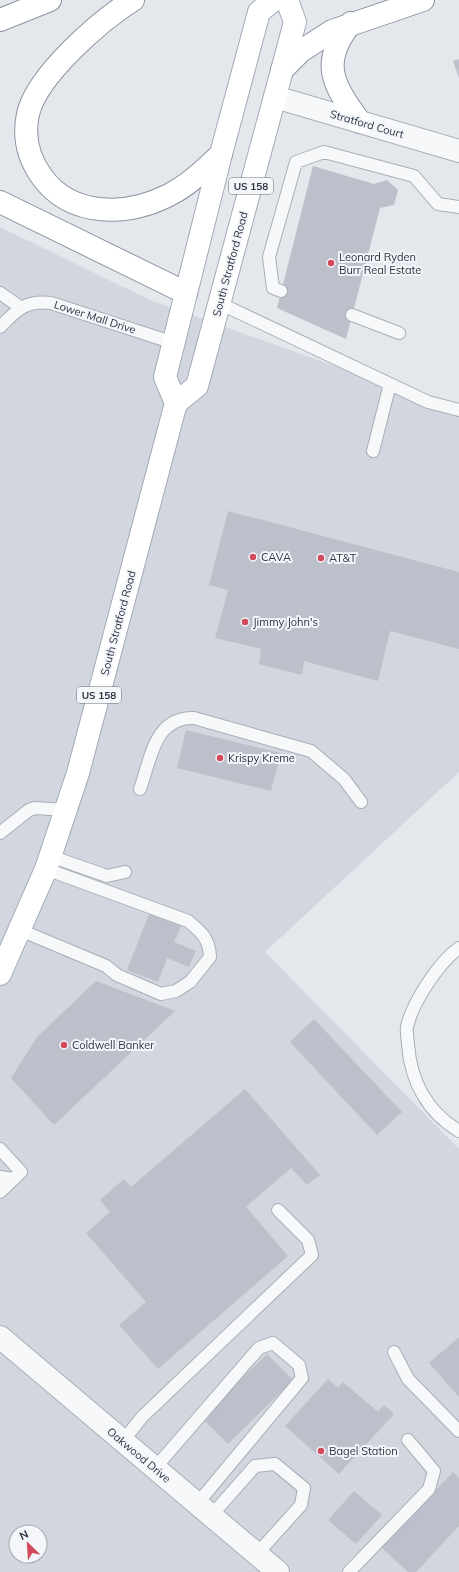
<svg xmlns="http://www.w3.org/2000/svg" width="459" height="1572" font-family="Mulish,sans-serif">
	<rect width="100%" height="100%" fill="#e4e7ec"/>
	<!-- built -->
	<path fill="#d2d6de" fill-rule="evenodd" d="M 0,227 L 152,301 L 459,410 L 459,772 L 265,952 L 459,1149 L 459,1572 L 0,1572 ZM 16,1532 L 40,1532 L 40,1556 L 16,1556 Z"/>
	<!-- building -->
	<path fill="#bbc0ca" d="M 459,59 L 459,78 L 453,61 Z
		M 313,166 L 374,184 L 387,180 L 398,190 L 394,205 L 380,208 L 346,339 L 277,308 Z
		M 228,511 L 459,572 L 459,649 L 390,631 L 378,681 L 304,661 L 302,675 L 259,664 L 261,649 L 215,638 L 228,590 L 209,585 Z
		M 186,730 L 281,753 L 271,791 L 177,768 Z
		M 149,914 L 181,926 L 174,942 L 196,951 L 189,967 L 167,958 L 158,982 L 127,970 Z
		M 96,981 L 175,1011 L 54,1125 L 11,1078 L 37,1037 Z
		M 314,1019 L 402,1112 L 377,1135 L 290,1042 Z
		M 245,1089 L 320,1175 L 307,1185 L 291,1168 L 246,1207 L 288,1256 L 158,1369 L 119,1325 L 146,1302 L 86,1233 L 110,1212 L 100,1200 L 124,1179 L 131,1187 Z
		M 459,1337 L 459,1397 L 429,1363 Z
		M 267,1354 L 293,1380 L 228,1444 L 202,1418 Z
		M 328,1379 L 338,1388 L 343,1382 L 378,1412 L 384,1405 L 394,1414 L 339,1474 L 285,1426 Z
		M 453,1472 L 459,1478 L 459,1526 L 416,1572 L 408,1572 L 381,1547 Z
		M 354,1491 L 382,1515 L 356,1544 L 328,1520 Z"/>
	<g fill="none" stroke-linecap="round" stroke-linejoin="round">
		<!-- service casing -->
		<g stroke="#a9aeb7" stroke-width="14">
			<path id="service" d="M 281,291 L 273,288 L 269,257 L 296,162 L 324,152 L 414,176 L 438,204 L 459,207
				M 0,293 L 20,307
				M 219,303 L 428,402 L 459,410
				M 352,315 L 399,333
				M 0,327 C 17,310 25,300 51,303 L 174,343
				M 373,451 L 390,384
				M 140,789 C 151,759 154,717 194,718 L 311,751 L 344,779 L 361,802
				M 0,833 L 29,810 L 35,808 L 66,810
				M 50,856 L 107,876 L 125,872
				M 20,930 L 106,966 L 117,975 L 161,994 L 176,991 L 190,982 L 210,957 C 209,938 202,933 188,921 L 46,869
				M 459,948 C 439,962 412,1003 407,1027 C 406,1032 408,1039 408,1045 C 411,1081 427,1112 459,1131
				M 0,1149 L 21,1172 L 0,1192
				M 0,1177 L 14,1179
				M 394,1352 L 408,1379 L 459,1431
				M 123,1441 L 142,1417 L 312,1255 L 308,1240 L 278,1210
				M 155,1468 L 259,1348 L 273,1343 L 299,1365 L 302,1378 L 197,1504
				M 211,1516 L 255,1466 L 275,1464 L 304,1488 L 301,1505 L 257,1554
				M 349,1572 L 429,1489 L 434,1471 L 408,1440"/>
		</g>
		<!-- minor casing -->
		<g stroke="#a9aeb7" stroke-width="24">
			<path id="minor" d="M 275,97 L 459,151"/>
		</g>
		<!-- tertiary casing -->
		<g stroke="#a9aeb7" stroke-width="24">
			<path id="tertiary" d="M 0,1337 L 278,1572"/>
		</g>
		<!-- primary casing -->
		<g stroke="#a3abb8" stroke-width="24">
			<path id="primary" d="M 176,403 L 165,377 L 221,154 L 259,12 L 274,0
				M 0,974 L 46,869 L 78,773 L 176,403 L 197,386 L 295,22 L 287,0"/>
		</g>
		<!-- motorway casing -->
		<g stroke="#8b94a3" stroke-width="24">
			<path id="motorway" d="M 133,0 C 100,21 37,75 28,114 C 23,137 29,159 42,177 C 72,218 128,216 169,195 C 189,185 205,169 221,154
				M 0,20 L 50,0
				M 351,23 C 319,63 333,85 360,122
				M 282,70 L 301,51 L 332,31 L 423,0
				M 0,202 L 186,293"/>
		</g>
		<!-- service -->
		<use href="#service" stroke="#f7f8fa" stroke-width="12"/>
		<!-- minor -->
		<use href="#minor" stroke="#f7f8fa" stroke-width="22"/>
		<!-- tertiary -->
		<use href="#tertiary" stroke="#f7f8fa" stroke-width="22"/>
		<!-- primary -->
		<use href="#primary" stroke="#fff" stroke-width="22"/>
		<!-- motorway -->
		<use href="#motorway" stroke="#fff" stroke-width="22"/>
	</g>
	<!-- markers -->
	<g fill="#d1495b" stroke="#f4f6f9" stroke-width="1.5">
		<circle cx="331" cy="263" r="4"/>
		<circle cx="253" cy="557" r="4"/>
		<circle cx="321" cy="558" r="4"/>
		<circle cx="245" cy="622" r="4"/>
		<circle cx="220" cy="758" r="4"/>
		<circle cx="64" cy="1045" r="4"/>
		<circle cx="321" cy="1451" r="4"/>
	</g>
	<g text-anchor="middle" stroke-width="4" stroke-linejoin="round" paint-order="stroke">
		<!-- shield labels -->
		<g fill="#f4f6f9" stroke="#676e7b" stroke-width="1">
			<rect x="229" y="178" width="44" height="16" rx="3"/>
			<rect x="77" y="687" width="44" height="16" rx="3"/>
		</g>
		<g font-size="10" font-weight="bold" fill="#2b3445">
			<text x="251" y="190">US 158</text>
			<text x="99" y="699">US 158</text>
		</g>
		<!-- street labels -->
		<g font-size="11" fill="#2b3445" stroke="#f4f6f9">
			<text transform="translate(367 124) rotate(16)" y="4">Stratford Court</text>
			<text transform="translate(230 264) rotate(-75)" y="4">South Stratford Road</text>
			<text transform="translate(95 317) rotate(18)" y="4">Lower Mall Drive</text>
			<text transform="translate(118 623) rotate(-75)" y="4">South Stratford Road</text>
			<text transform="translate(139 1455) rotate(40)" y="4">Oakwood Drive</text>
		</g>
		<!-- poi labels -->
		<g font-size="11" fill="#2b3445" stroke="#f4f6f9" text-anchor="start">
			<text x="339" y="261">Leonard Ryden<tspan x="339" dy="13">Burr Real Estate</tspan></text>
			<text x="261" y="561">CAVA</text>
			<text x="329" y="562">AT&amp;T</text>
			<text x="253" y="626">Jimmy John's</text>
			<text x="228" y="762">Krispy Kreme</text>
			<text x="72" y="1049">Coldwell Banker</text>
			<text x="329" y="1455">Bagel Station</text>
		</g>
	</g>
	<!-- north arrow -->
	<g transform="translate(28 1544) rotate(335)"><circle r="19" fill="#f4f6f9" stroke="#a4a8b1"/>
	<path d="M0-3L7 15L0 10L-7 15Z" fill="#d1495b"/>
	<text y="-6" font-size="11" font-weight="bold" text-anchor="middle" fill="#2b3445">N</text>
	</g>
</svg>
